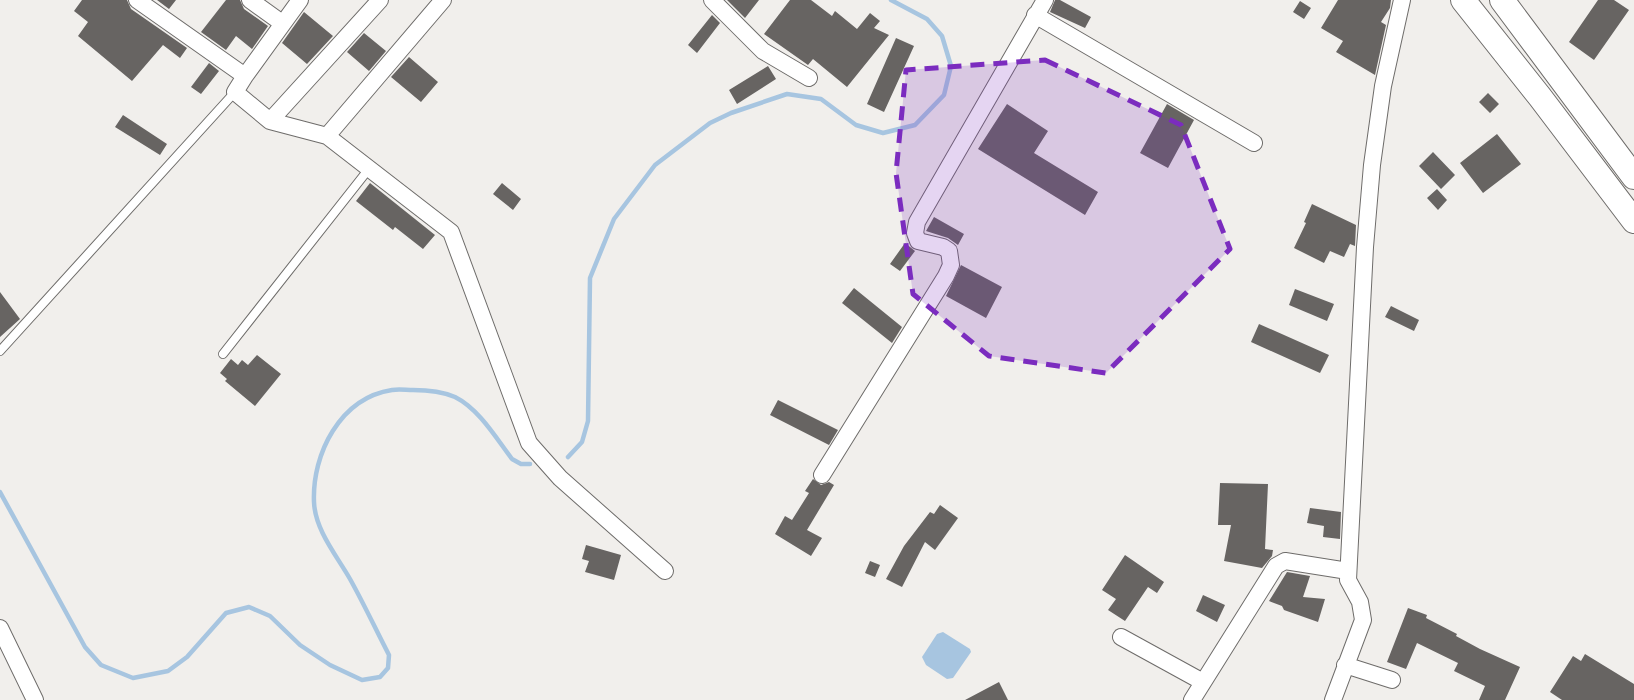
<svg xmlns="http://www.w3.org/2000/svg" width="1634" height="700" font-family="Montserrat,sans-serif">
	<rect width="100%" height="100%" fill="#f1efec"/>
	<!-- water -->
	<path fill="#a7c5e0" d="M 943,632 L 970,649 L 971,652 L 953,678 L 947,679 L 926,665 L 922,657 L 937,634 Z"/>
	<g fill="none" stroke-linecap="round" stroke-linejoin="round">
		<!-- stream -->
		<path stroke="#a7c5e0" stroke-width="4.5" d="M 568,457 L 582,442 L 588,421 L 590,278 L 614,219 L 655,165 L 710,123 L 731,113 L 787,94 L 821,99 L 856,125 L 883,133 L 915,125 L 944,95 L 951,66 L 942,36 L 927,19 L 891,0
			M 0,492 L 85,647 L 101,665 L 133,678 L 168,671 L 187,657 L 226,613 L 249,607 L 270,616 L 300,645 L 330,665 L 362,680 L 380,677 L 388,668 L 389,655 C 376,630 364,604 350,579 C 337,556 315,530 314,502 C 312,454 340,398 392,390 C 399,389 406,390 413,390 C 428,390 441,391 455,397 C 479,409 496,438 512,459 L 521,464 L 530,464"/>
	</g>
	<!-- building -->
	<path fill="#676462" d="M 82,0 L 127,0 L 131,9 L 187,48 L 180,58 L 163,45 L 132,81 L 78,36 L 88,22 L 74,11 Z
		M 157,0 L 176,0 L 169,9 Z
		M 226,0 L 240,0 L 244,9 L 268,26 L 252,49 L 236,36 L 226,50 L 201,32 Z
		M 727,0 L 759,0 L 745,18 Z
		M 790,0 L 811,0 L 832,16 L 835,11 L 857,29 L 870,13 L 880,21 L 874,28 L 889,35 L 847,87 L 813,59 L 808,65 L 764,34 Z
		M 1055,0 L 1060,0 L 1091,17 L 1085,28 L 1050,12 Z
		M 1338,0 L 1391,0 L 1390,8 L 1381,22 L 1386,25 L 1375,75 L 1336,52 L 1343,41 L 1321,28 Z
		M 1598,0 L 1614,0 L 1629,10 L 1594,60 L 1569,42 Z
		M 1300,1 L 1311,8 L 1304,19 L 1293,12 Z
		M 304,12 L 333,36 L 307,64 L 282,43 Z
		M 712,15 L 720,23 L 697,53 L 688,45 Z
		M 364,33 L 386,51 L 369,71 L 347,52 Z
		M 896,38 L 914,46 L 884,112 L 867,104 Z
		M 409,57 L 438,82 L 421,102 L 391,77 Z
		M 209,63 L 219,71 L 201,94 L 191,87 Z
		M 768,66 L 776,79 L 737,104 L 729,90 Z
		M 1488,93 L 1499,104 L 1490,113 L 1479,102 Z
		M 1007,104 L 1048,131 L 1034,153 L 1098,192 L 1085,215 L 978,149 Z
		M 1167,104 L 1194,120 L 1168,168 L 1140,153 Z
		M 123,115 L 167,144 L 160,155 L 115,127 Z
		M 1497,134 L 1521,164 L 1483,193 L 1460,163 Z
		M 1433,152 L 1455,175 L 1441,189 L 1419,166 Z
		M 370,183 L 435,235 L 423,249 L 395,227 L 393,230 L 356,201 Z
		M 502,183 L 521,199 L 513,210 L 493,194 Z
		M 1437,189 L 1447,200 L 1438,210 L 1427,198 Z
		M 1312,204 L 1356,225 L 1355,246 L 1350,244 L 1344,257 L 1330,251 L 1324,263 L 1294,248 L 1306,223 L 1304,222 Z
		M 934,217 L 964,234 L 958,245 L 948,238 L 926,231 Z
		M 905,243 L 915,251 L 900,271 L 890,264 Z
		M 961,265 L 1002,287 L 986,318 L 946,296 Z
		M 854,288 L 902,327 L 892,343 L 842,303 Z
		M 1295,289 L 1334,304 L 1327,321 L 1289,305 Z
		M 0,292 L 20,319 L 0,337 Z
		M 1391,306 L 1419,320 L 1414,331 L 1385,317 Z
		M 1259,324 L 1329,355 L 1320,373 L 1251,342 Z
		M 257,355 L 281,374 L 255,406 L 225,381 L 227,379 L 220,373 L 231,359 L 238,365 L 242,360 L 248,365 Z
		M 778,400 L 838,430 L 829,445 L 770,415 Z
		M 813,479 L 821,485 L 829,482 L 834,485 L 807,530 L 822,538 L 811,556 L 775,534 L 785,516 L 792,520 L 809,493 L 805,491 Z
		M 1220,483 L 1268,484 L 1265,549 L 1273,550 L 1272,556 L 1262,568 L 1224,561 L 1231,525 L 1218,525 Z
		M 940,505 L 958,518 L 935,550 L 925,542 L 902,587 L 886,579 L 904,546 L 930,512 L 934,514 Z
		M 1310,508 L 1341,512 L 1340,539 L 1323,537 L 1324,526 L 1307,523 Z
		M 586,545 L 621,555 L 614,580 L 585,572 L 589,561 L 582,559 Z
		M 1125,555 L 1164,582 L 1157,593 L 1148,587 L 1125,621 L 1108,610 L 1116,599 L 1102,590 Z
		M 870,561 L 880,565 L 875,577 L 865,573 Z
		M 1287,572 L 1310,576 L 1303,597 L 1325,599 L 1318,622 L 1284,610 L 1282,606 L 1269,601 Z
		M 1203,595 L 1225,605 L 1217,622 L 1196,611 Z
		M 1408,608 L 1427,615 L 1426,618 L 1457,634 L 1456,636 L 1480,649 L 1520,667 L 1505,700 L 1479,700 L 1485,686 L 1454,671 L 1458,663 L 1417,643 L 1406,669 L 1387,662 Z
		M 1585,654 L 1634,684 L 1634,700 L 1562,700 L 1550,692 L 1573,656 L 1581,661 Z
		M 999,682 L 1008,700 L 965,700 Z"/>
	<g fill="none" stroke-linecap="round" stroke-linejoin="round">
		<!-- lane casing -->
		<g stroke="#6e6c6a" stroke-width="10">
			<path id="lane" d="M 0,351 L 235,92
				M 223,354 L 368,170"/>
		</g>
		<!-- street casing -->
		<g stroke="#6e6c6a" stroke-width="18">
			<path id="street" d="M 137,0 L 245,76 L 235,92 L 270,121 L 327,136 L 451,232 L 529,443 L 560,478 L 665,571
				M 250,0 L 282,23
				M 712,0 L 763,51 L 809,78
				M 1035,15 L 1254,143
				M 245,76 L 300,0
				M 270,121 L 380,0
				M 327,136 L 443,0
				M 822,475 L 946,276 L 951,265 L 949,251 L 943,247 L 918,241 L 915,233 L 917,222 L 1045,0
				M 0,628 L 35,700
				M 1121,637 L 1203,682
				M 1345,665 L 1392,680
				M 1192,700 L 1276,566 L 1285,561 L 1348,571
				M 1333,700 L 1363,620 L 1360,602 L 1348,580 L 1365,247 L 1372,165 L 1383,86 L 1402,0"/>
		</g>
		<!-- primary casing -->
		<g stroke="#6e6c6a" stroke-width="26">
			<path id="primary" d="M 1463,0 L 1540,97 L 1634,221
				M 1502,0 L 1634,177"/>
		</g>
		<!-- lane -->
		<use href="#lane" stroke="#fff" stroke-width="8"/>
		<!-- street -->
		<use href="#street" stroke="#fff" stroke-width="16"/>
		<!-- primary -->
		<use href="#primary" stroke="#fff" stroke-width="24"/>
	</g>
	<!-- marked area -->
	<path fill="#7b2cbf" fill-opacity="0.2" stroke="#7b2cbf" stroke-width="5" stroke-dasharray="14 9" stroke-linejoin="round" d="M 1045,60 L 1181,125 L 1230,249 L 1106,373 L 989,356 L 913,294 L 896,173 L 906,70 Z"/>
</svg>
